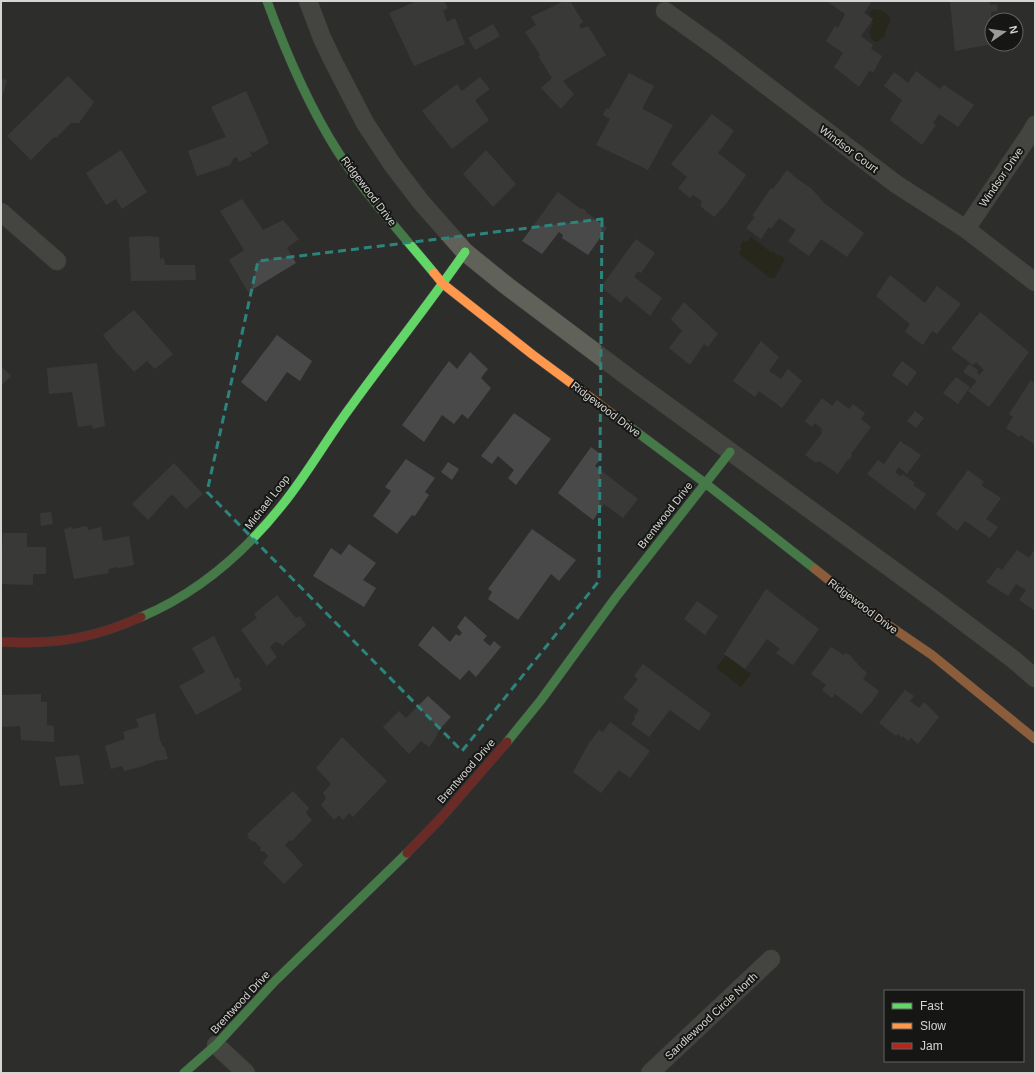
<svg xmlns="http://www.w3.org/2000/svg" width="1036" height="1074" font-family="Helvetica,sans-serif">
	<rect width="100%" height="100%" fill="#2d2e2c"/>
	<!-- water -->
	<path fill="#1f2208" d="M 873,9 C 880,9 894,14 889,24 C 887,29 885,30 885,36 L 877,42 L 872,40 L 869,32 L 873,24 L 869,13 Z
		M 751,237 L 771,252 L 772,251 L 779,256 L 781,255 L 785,259 L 775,278 L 770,278 L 739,254 L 742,249 L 740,246 L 744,240 L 747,242 Z
		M 726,655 L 751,674 L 741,687 L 716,668 Z"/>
	<!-- building -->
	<path fill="#484948" d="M 417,1 L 444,1 L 448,8 L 443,11 L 447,22 L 455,18 L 465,44 L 414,66 L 389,13 Z
		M 564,1 L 570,1 L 583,22 L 579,25 L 581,29 L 588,26 L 606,55 L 563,81 L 574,94 L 561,109 L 541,88 L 552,78 L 538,56 L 540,55 L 525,32 L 536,25 L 531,17 Z
		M 829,1 L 872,1 L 864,13 L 873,19 L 861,36 L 873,45 L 871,49 L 882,56 L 873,73 L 870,70 L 859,87 L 834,67 L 843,53 L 826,41 L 835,26 L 838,28 L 845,14 L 828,2 Z
		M 950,1 L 990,1 L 990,5 L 997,4 L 998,11 L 991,12 L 992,44 L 955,51 Z
		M 493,24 L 500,36 L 475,50 L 468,38 Z
		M 916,71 L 940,89 L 944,85 L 974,105 L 958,127 L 939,114 L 933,123 L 936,125 L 922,145 L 890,120 L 902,100 L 884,86 L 894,72 L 908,83 Z
		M 629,73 L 654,86 L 643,107 L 643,109 L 673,125 L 648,170 L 596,145 L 610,119 L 603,115 L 606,108 L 609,109 Z
		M 68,76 L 94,102 L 79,123 L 71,123 L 57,137 L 54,137 L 31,160 L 7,136 Z
		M 480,77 L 490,89 L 475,100 L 489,120 L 452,149 L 422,111 L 457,84 L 462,91 Z
		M 1,79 L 7,80 L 1,101 Z
		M 246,91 L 269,143 L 253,153 L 252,151 L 250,152 L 252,156 L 239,162 L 237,157 L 234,158 L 230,165 L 197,176 L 188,151 L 226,137 L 211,107 Z
		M 712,114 L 734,131 L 718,153 L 746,175 L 726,204 L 714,217 L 700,206 L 702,201 L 693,195 L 690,198 L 678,188 L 687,177 L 671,164 Z
		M 121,150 L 147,192 L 122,209 L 116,199 L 106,205 L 86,173 Z
		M 486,150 L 516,184 L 493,207 L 463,174 Z
		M 787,170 L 795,177 L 812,189 L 824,203 L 864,233 L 847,257 L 821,239 L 809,256 L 788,241 L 796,230 L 779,218 L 771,229 L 769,227 L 761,239 L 746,228 L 755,217 L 752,216 L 771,188 L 773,189 Z
		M 558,192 L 581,209 L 582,208 L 586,211 L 586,212 L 607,228 L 588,255 L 562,238 L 563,235 L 559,232 L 542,254 L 522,241 Z
		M 242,199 L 263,230 L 283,220 L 299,239 L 287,248 L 296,263 L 248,292 L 229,260 L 244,250 L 220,211 Z
		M 146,236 L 159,237 L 160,259 L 164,258 L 165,265 L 195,265 L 196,280 L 131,281 L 129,237 Z
		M 636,239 L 655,253 L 641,273 L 638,271 L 634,277 L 662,298 L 650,316 L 626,296 L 621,303 L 601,287 Z
		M 890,275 L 925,303 L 937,286 L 961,304 L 937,334 L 932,331 L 923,345 L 905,332 L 910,324 L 876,296 Z
		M 684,302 L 718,334 L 708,347 L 704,344 L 690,365 L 669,348 L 682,331 L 671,319 Z
		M 134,310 L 173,354 L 155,369 L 147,361 L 134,372 L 119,355 L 118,355 L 103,335 Z
		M 980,312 L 1029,352 L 989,407 L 968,391 L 977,381 L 963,372 L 969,364 L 978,370 L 977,372 L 979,375 L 984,370 L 976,362 L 973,365 L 951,349 Z
		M 277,335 L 312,361 L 300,381 L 287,372 L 266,402 L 241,382 Z
		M 761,341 L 779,357 L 769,371 L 781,379 L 788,369 L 802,381 L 782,408 L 759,391 L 755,397 L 733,381 Z
		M 470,352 L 488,369 L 481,378 L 491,388 L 468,419 L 462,414 L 454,424 L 442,415 L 424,442 L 402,425 L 449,361 L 457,369 Z
		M 902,361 L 917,372 L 907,386 L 892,375 Z
		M 97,363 L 105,426 L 93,429 L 92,425 L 78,427 L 72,392 L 49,394 L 47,368 Z
		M 1,366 L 11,376 L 1,386 Z
		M 956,377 L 970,387 L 958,404 L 943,393 Z
		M 1031,380 L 1035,384 L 1035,445 L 1021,435 L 1019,437 L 1006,428 L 1013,417 L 1009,414 Z
		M 822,398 L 832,406 L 837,400 L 849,409 L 853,404 L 865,413 L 861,419 L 871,427 L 851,454 L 852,456 L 849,460 L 848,459 L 838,474 L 819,461 L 816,463 L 805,455 L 822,433 L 821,431 L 822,429 L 815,423 L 812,427 L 805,421 Z
		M 915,411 L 924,418 L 916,428 L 907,421 Z
		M 514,413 L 551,439 L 516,485 L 508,478 L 514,470 L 498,456 L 492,464 L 481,456 Z
		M 900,441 L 921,455 L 907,474 L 899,467 L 895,472 L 901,477 L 902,474 L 915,483 L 913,485 L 926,494 L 915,510 L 867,474 L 878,460 L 884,464 Z
		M 591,447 L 603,456 L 595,466 L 638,499 L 623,518 L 604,504 L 593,520 L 558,493 Z
		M 406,459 L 435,478 L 425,492 L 429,495 L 415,516 L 412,515 L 397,534 L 373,516 L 391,491 L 385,487 Z
		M 448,462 L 459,469 L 452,480 L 441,472 Z
		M 174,463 L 203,494 L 186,509 L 173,495 L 170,496 L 148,520 L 132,504 Z
		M 968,470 L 984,482 L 981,485 L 1001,498 L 986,519 L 998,527 L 990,538 L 965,521 L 957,531 L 936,514 Z
		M 51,512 L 53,524 L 41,526 L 40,513 Z
		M 87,526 L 88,530 L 101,527 L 103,541 L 129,536 L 134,565 L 119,568 L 117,567 L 108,569 L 109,573 L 74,579 L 64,529 L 72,527 L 72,529 Z
		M 532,529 L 576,560 L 559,581 L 551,574 L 518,620 L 488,599 L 492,592 L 488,589 Z
		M 3,533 L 27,533 L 27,547 L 46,547 L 46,574 L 33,574 L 33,585 L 1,584 L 1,548 L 2,548 Z
		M 349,544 L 376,563 L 363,580 L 376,588 L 364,607 L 313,576 L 331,548 L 341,555 Z
		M 1035,549 L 1035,611 L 1019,600 L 1026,590 L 1016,584 L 1008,596 L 986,582 L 998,567 L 1002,570 L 1017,550 L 1029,558 Z
		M 766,589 L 819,629 L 793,665 L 776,653 L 780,649 L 767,639 L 745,669 L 724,654 Z
		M 277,595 L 296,618 L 300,616 L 306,625 L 282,646 L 280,643 L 275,642 L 270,647 L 277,657 L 267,666 L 241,630 L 257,618 L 254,614 Z
		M 697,601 L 718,616 L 705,635 L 684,619 Z
		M 465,616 L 487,636 L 483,640 L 490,646 L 494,641 L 501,647 L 476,677 L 469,670 L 460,680 L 418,645 L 433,626 L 450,642 L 456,634 L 459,636 L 462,633 L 457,627 Z
		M 214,636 L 235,679 L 238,677 L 241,682 L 239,683 L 242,690 L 196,715 L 179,686 L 205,672 L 192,648 Z
		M 831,647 L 844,655 L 845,653 L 852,656 L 851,657 L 857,663 L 857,664 L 867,673 L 863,679 L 879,691 L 871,703 L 861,714 L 835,694 L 832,698 L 822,690 L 826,685 L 811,674 Z
		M 643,664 L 711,714 L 699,731 L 670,710 L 649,737 L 631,724 L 635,719 L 634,717 L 639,710 L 623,698 L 638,679 L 634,676 Z
		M 905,690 L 914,696 L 910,701 L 919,708 L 924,702 L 939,717 L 918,744 L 911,738 L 908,741 L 903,736 L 902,738 L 898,734 L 896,736 L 879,723 Z
		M 41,694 L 41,702 L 47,702 L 47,725 L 54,726 L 54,742 L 21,740 L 20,726 L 1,727 L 1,695 Z
		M 428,696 L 451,717 L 439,730 L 435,739 L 429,747 L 421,741 L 409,754 L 383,727 L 399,711 L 406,718 Z
		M 155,713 L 160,740 L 163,747 L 164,746 L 168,759 L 158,761 L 158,760 L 140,767 L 124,771 L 122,766 L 111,769 L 105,746 L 125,739 L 123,732 L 139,727 L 136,719 Z
		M 610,722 L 650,751 L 630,778 L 619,770 L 601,793 L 573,772 L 589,743 L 599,730 L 603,732 Z
		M 342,737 L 387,781 L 353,817 L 349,813 L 343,820 L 339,815 L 334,820 L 321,805 L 326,798 L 323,793 L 331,784 L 316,768 Z
		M 79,755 L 84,784 L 60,786 L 55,757 Z
		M 293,791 L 309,808 L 306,813 L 312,820 L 292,841 L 290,840 L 284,846 L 286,846 L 303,865 L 284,884 L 263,863 L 268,856 L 264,851 L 262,852 L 260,850 L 261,848 L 254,841 L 253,842 L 247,837 L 249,836 L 247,834 Z"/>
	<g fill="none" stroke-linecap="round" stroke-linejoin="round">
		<!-- street casing -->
		<g stroke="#484947" stroke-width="19">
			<path id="street" d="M 308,1 L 322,38 L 333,61 L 365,123 L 392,164 L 421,202 L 465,252 L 507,286 L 632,380 L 933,599 L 1013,659 L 1035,678
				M 665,11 L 717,48 L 896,184 L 966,229 L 1035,282
				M 1,212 L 57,261
				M 966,229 L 1030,134 L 1035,125
				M 216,1045 L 246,1073
				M 650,1073 L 771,959"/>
		</g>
		<!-- fast casing -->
		<g stroke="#484947" stroke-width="10">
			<path id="fast" d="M 267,1 C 286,53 308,105 338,152 C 366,195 401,233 434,273
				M 614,415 L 705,483 L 815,569
				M 141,617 C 198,593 245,552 283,504 C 308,473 328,437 352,405 C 389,354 429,304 465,252
				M 507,742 L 541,700 L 616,597 L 730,452
				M 184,1073 L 216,1045 L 274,982 L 407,853"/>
		</g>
		<!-- slow casing -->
		<g stroke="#484947" stroke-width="10">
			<path id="slow" d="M 434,273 L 443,284 L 533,355 L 614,415
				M 815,569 L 869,612 L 932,655 L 1035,739"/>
		</g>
		<!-- jam casing -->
		<g stroke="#484947" stroke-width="10">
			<path id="jam" d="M 1,642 C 14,642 28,643 41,642 C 75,641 110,631 141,617
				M 407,853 L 441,818 L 507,742"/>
		</g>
		<!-- street -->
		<use href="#street" stroke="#606259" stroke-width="18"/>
		<!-- fast -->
		<use href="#fast" stroke="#63d668" stroke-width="9"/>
		<!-- slow -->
		<use href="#slow" stroke="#ff974d" stroke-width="9"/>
		<!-- jam -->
		<use href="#jam" stroke="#b3261e" stroke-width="9"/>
	</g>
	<!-- marked area -->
	<path d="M0 0H1036V1074H0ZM 602,219 L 599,581 L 462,751 L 207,492 L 258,261 Z" fill="#2d2e2c" fill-opacity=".55" fill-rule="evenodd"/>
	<path fill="none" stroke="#2d847d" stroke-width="3" stroke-dasharray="8 5" stroke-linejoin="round" d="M 602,219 L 599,581 L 462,751 L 207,492 L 258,261 Z"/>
	<g text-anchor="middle" stroke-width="4" stroke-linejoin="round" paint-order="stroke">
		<!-- street labels -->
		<g font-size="11" fill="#d5d6d3" stroke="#161715">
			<text transform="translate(849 149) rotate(37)" y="4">Windsor Court</text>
			<text transform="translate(1001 177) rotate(-56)" y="4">Windsor Drive</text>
			<text transform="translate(369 191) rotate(53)" y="4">Ridgewood Drive</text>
			<text transform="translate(606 409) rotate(37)" y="4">Ridgewood Drive</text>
			<text transform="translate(267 502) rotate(-52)" y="4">Michael Loop</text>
			<text transform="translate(665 515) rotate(-52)" y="4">Brentwood Drive</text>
			<text transform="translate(863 606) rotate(37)" y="4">Ridgewood Drive</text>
			<text transform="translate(466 771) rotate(-49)" y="4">Brentwood Drive</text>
			<text transform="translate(240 1002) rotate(-47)" y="4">Brentwood Drive</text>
			<text transform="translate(711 1016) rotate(-43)" y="4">Sandlewood Circle North</text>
		</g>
	</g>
	<!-- border -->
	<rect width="1036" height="1074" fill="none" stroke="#d5d6d3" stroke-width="4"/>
	<!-- legend -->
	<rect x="884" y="990" width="140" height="72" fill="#161715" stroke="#626361"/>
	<rect x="892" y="1003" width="20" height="6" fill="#63d668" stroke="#626361"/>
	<text x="920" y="1010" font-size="12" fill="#d5d6d3">Fast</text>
	<rect x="892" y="1023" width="20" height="6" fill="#ff974d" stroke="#626361"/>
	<text x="920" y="1030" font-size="12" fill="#d5d6d3">Slow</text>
	<rect x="892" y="1043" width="20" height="6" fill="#b3261e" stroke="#626361"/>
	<text x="920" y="1050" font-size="12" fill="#d5d6d3">Jam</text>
	<!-- north arrow -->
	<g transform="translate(1004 32) rotate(77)"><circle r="19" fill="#161715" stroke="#626361"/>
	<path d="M0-3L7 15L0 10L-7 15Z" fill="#9a9b99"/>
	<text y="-6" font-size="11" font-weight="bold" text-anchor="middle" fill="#d5d6d3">N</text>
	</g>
</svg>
